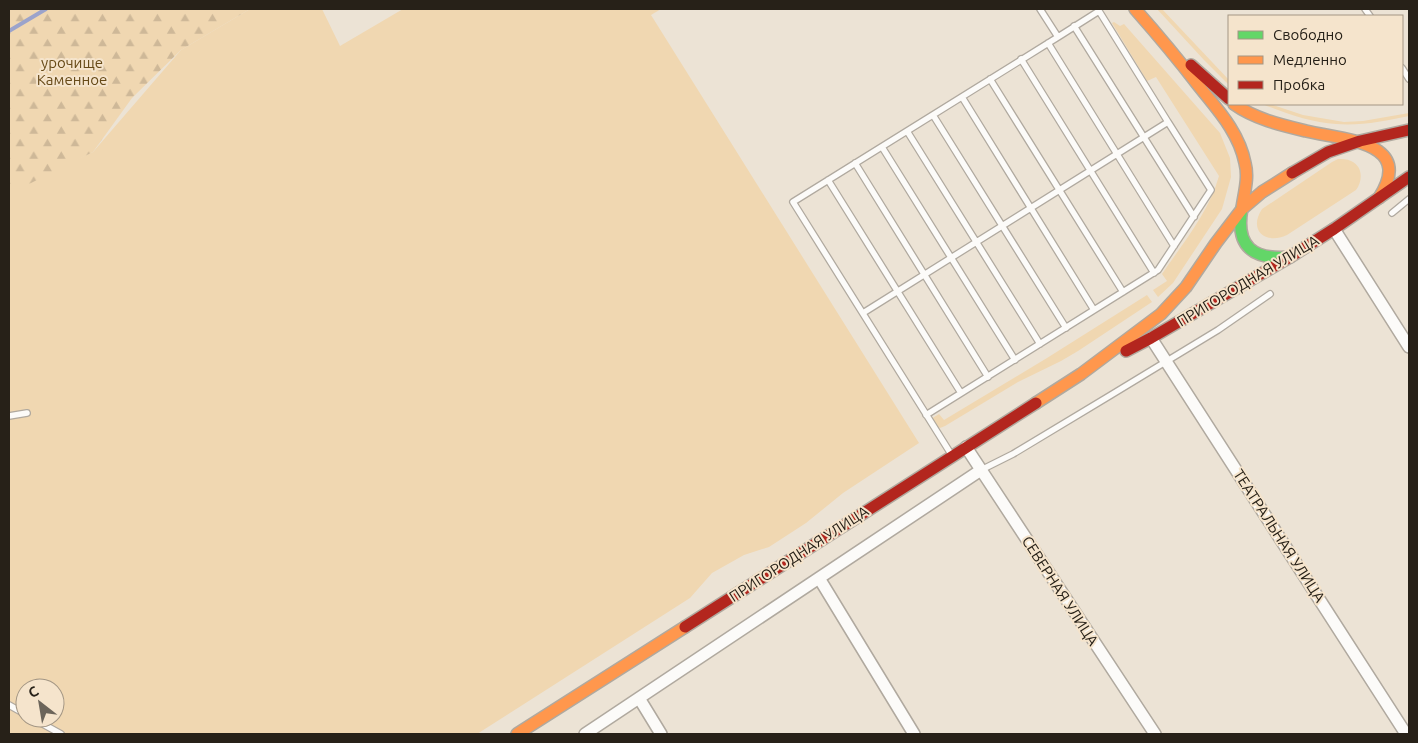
<svg xmlns="http://www.w3.org/2000/svg" width="1418" height="743" font-family="Ubuntu,sans-serif">
	<defs>
		<pattern id="forest-firs" width="22" height="20" patternUnits="userSpaceOnUse" patternTransform="scale(1.25)"><rect width="22" height="20" fill="#f0d7b1"/><path d="M5 1l3.5 6h-7zM16 11l3.5 6h-7z" fill="#ceb898"/></pattern>
	</defs>
	<rect width="100%" height="100%" fill="#ece3d5"/>
	<!-- grass -->
	<path fill="#f0d7b1" fill-rule="evenodd" d="M 250,9 L 322,9 L 340,46 L 403,9 L 661,9 L 651,15 L 919,443 L 843,493 L 806,523 L 769,547 L 744,555 L 712,573 L 690,598 L 477,734 L 9,734 L 9,190 L 93,152 L 181,50 ZM 25,688 L 55,688 L 55,718 L 25,718 Z
		M 1157,9 L 1162,9 L 1229,80 L 1229,85 L 1204,60 Z
		M 1114,22 L 1120,26 L 1124,24 L 1212,124 L 1220,133 L 1230,158 L 1231,177 L 1222,209 L 1173,283 L 1158,297 L 1153,290 L 1167,281 L 1162,274 C 1183,243 1209,212 1219,176 L 1156,77 L 1147,81 L 1112,23 Z
		M 1262,104 L 1270,104 L 1303,115 L 1344,122 L 1363,121 L 1409,113 L 1409,116 C 1386,121 1360,126 1336,124 C 1312,123 1285,113 1262,104 Z
		M 1338,159 C 1342,159 1347,159 1351,161 C 1363,166 1363,181 1356,190 L 1287,235 C 1265,245 1248,230 1262,209 L 1332,162 Z
		M 1147,295 L 1152,302 L 1078,351 L 1061,361 L 1018,382 L 945,426 L 940,428 L 936,426 L 931,419 L 939,414 L 944,420 L 1047,358 Z"/>
	<!-- forest -->
	<path fill="url(#forest-firs)" d="M 9,9 L 250,9 L 181,50 L 132,98 L 93,152 L 9,194 Z"/>
	<g fill="none" stroke-linecap="round" stroke-linejoin="round">
		<!-- stream -->
		<path stroke="#9ba3cb" stroke-width="4" d="M 9,31 L 46,9"/>
		<!-- lane casing -->
		<g stroke="#b0a99f" stroke-width="8">
			<path id="lane" d="M 1365,9 L 1370,16
				M 1074,26 L 1194,217
				M 1058,37 L 1099,11 L 1168,122
				M 1048,43 L 1174,246
				M 1021,59 L 1154,273
				M 1402,68 L 1409,79
				M 990,79 L 1123,292
				M 962,97 L 1094,310
				M 933,115 L 1066,328
				M 907,131 L 1040,344
				M 882,147 L 1015,360
				M 855,163 L 988,377
				M 828,180 L 961,393
				M 1392,213 L 1409,199
				M 863,313 L 1168,122 L 1211,190 L 1158,270 L 926,415
				M 9,416 L 27,413
				M 951,454 L 793,202 L 1058,37 L 1040,9
				M 981,470 L 1013,454 L 1111,395 L 1218,330 L 1270,294
				M 9,705 L 25,714
				M 32,718 L 61,734"/>
		</g>
		<!-- street casing -->
		<g stroke="#b0a99f" stroke-width="14">
			<path id="street" d="M 1334,229 L 1409,347
				M 1151,338 L 1406,734
				M 966,447 L 1155,734
				M 819,578 L 914,734
				M 639,698 L 661,734
				M 585,734 L 981,470"/>
		</g>
		<!-- fast casing -->
		<g stroke="#b0a99f" stroke-width="14">
			<path id="fast" d="M 1242,208 C 1235,247 1253,260 1290,257"/>
		</g>
		<!-- slow casing -->
		<g stroke="#b0a99f" stroke-width="14">
			<path id="slow" d="M 1135,9 C 1157,34 1178,59 1198,85 C 1217,109 1239,132 1245,163 C 1249,178 1244,193 1242,208
				M 1234,104 C 1255,119 1281,125 1306,131 C 1341,140 1416,140 1379,198
				M 1036,403 L 1081,374 L 1161,314 L 1186,287 L 1216,243 L 1242,209 L 1262,192 L 1292,173
				M 517,734 L 685,627"/>
		</g>
		<!-- jam casing -->
		<g stroke="#b0a99f" stroke-width="14">
			<path id="jam" d="M 1191,65 L 1229,99
				M 1292,173 L 1328,152 L 1360,141 L 1409,130
				M 1126,351 L 1151,338 L 1290,257 L 1334,229 L 1409,177
				M 685,627 L 1036,403"/>
		</g>
		<!-- lane -->
		<use href="#lane" stroke="#fcfbf9" stroke-width="5.5"/>
		<!-- street -->
		<use href="#street" stroke="#fcfbf9" stroke-width="11"/>
		<!-- fast -->
		<use href="#fast" stroke="#63d668" stroke-width="11"/>
		<!-- slow -->
		<use href="#slow" stroke="#ff974d" stroke-width="11"/>
		<!-- jam -->
		<use href="#jam" stroke="#b3261e" stroke-width="11"/>
	</g>
	<g text-anchor="middle" stroke-width="4" stroke-linejoin="round" paint-order="stroke">
		<!-- park labels -->
		<g font-size="15" fill="#674a18" stroke="#f5e4cc">
			<text x="72" y="68">урочище<tspan x="72" dy="17">Каменное</tspan></text>
		</g>
		<!-- street labels -->
		<g font-size="15" fill="#272118" stroke="#f5e4cc">
			<text transform="translate(1248 281) rotate(-31)" y="5">ПРИГОРОДНАЯ УЛИЦА</text>
			<text transform="translate(1279 536) rotate(57)" y="5">ТЕАТРАЛЬНАЯ УЛИЦА</text>
			<text transform="translate(799 554) rotate(-33)" y="5">ПРИГОРОДНАЯ УЛИЦА</text>
			<text transform="translate(1060 591) rotate(57)" y="5">СЕВЕРНАЯ УЛИЦА</text>
		</g>
	</g>
	<!-- border -->
	<rect width="1418" height="743" fill="none" stroke="#272118" stroke-width="20"/>
	<!-- legend -->
	<rect x="1228" y="15" width="175" height="90" fill="#f5e4cc" stroke="#a39684"/>
	<rect x="1238" y="31" width="25" height="8" fill="#63d668" stroke="#a39684"/>
	<text x="1273" y="40" font-size="15" fill="#272118">Свободно</text>
	<rect x="1238" y="56" width="25" height="8" fill="#ff974d" stroke="#a39684"/>
	<text x="1273" y="65" font-size="15" fill="#272118">Медленно</text>
	<rect x="1238" y="81" width="25" height="8" fill="#b3261e" stroke="#a39684"/>
	<text x="1273" y="90" font-size="15" fill="#272118">Пробка</text>
	<!-- north arrow -->
	<g transform="translate(40 703) rotate(329)"><circle r="24" fill="#f5e4cc" stroke="#a39684"/>
	<path d="M0-4L9 19L0 12L-9 19Z" fill="#6c655a"/>
	<text y="-8" font-size="14" font-weight="bold" text-anchor="middle" fill="#272118">С</text>
	</g>
</svg>
